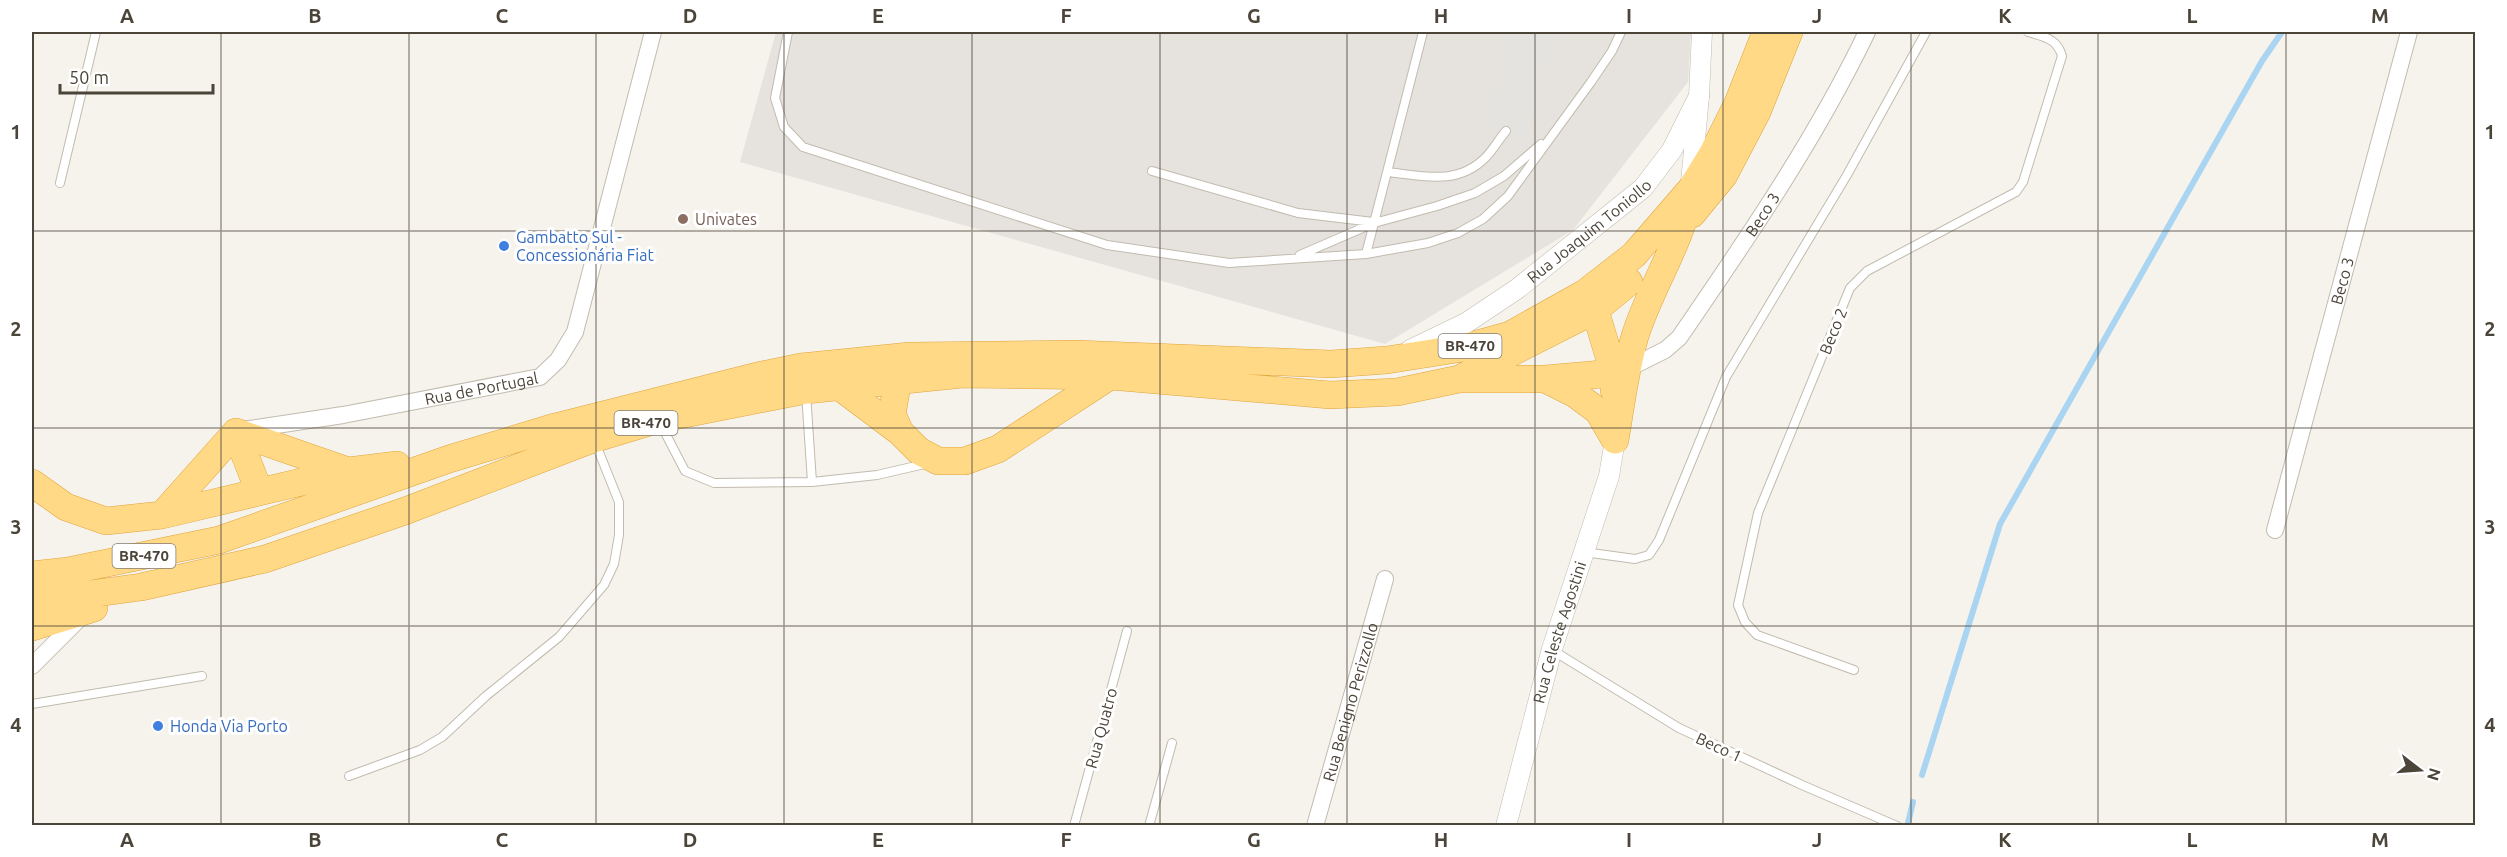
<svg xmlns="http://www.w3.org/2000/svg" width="2507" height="857" font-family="Ubuntu,sans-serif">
	<rect width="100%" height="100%" fill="#f6f3ec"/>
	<!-- industrial -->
	<path fill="#e6e2dd" d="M 776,32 L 1691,32 L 1688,82 L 1573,230 L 1385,344 L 740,162 Z"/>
	<!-- parking -->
	<path fill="#e5e3e0" d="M 1508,32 L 1559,32 L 1526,138 L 1483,124 Z"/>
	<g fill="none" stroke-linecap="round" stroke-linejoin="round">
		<!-- stream -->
		<path stroke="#a9d4f2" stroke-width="6" d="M 1922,775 L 2000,524 L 2262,61 L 2282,32
			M 1908,823 L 1913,802"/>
		<!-- service casing -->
		<g stroke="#c2bbae" stroke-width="10">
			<path id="service" d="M 788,32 L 775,98 L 784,127 L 803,147 L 1107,245 L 1229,263 L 1366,254 L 1428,243 L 1458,233 L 1483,219 L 1508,196 L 1591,82 L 1612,51 L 1621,32
				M 1152,171 L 1298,213 L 1373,222
				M 1388,172 C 1423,176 1458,186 1486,157 C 1493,150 1499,139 1506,131
				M 60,183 L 96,32
				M 1366,254 L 1423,32
				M 1300,255 L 1374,223 L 1437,206 L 1475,193 L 1504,176 L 1541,144
				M 806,393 L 812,482
				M 660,423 L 685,471 L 714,483 L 812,482 L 877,475 L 929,463
				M 1584,552 L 1635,559 L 1649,555 L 1659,540 L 1726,377 L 1847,175 L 1926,32
				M 1552,650 L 1679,728 L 1802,785 L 1897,826
				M 1854,670 L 1757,635 L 1745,622 L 1738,605 L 1758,513 L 1850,288 L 1867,271 L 2016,192 L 2023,182 L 2062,56 C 2057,38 2044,37 2028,32
				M 32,704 L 202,676
				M 349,776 L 420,750 L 442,737 L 486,696 L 559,637 L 604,585 L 614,564 L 619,535 L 619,502 L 595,442
				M 1074,826 L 1127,631
				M 1149,826 L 1172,743"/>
		</g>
		<!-- minor casing -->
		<g stroke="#c2bbae" stroke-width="18">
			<g id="minor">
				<path id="s1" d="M 1627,369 L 1665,350 L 1679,338 C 1747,239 1815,140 1867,32"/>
				<path id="s2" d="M 243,430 L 343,415 L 540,377 L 558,360 L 575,332 L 653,32"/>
				<path id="s3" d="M 2275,530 L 2409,32"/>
				<path d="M 32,666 L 82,616"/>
				<path id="s4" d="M 1315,826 L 1385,579"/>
			</g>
		</g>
		<!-- tertiary casing -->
		<g stroke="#c2bbae" stroke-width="21">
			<g id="tertiary">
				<path d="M 1691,183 L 1699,96 L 1702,32"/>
				<path id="s5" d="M 1410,350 L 1466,323 L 1517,289 L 1643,188 L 1672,150 L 1699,96"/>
				<path id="s6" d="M 1506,826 L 1552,649 L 1609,476 L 1615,440"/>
			</g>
		</g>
		<!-- trunk casing -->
		<g stroke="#e0a43c" stroke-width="28">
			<path id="trunk" d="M 1692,214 L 1724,175 L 1757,112 L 1789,32
				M 1595,310 L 1614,373 L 1614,390
				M 905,365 L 898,380 L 892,414 L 900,432 L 919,451 L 938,461 L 965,461 L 998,449 L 1110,376
				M 1463,377 L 1595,310 L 1629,282
				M 1545,379 L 1575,394 L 1598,411 L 1615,440
				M 840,387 L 900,432
				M 236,432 L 348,471
				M 236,432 L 259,491
				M 1615,440 C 1621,405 1625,370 1635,336 C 1650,288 1680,245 1690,195
				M 32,483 L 66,507 L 106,521 L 162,515 L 348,471 L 397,465
				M 162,515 L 236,432
				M 32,575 L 68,571 L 219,540 L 449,459 L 555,427 L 757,376 L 801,367 L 910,356 L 1076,354 L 1331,364 L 1387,360 L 1463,348 L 1510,335 L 1585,293 L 1634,255 L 1691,189 L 1713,153 L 1738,103 L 1766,32
				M 32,602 L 141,587 L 265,559 L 405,511 L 593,439 L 659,419 L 806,390 L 963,374 L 1110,376 L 1330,395 L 1397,392 L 1459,379 L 1545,379 L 1614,373 L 1627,369
				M 32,627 L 94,608"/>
		</g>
		<!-- service -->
		<use href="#service" stroke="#fff" stroke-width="8"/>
		<!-- minor -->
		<use href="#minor" stroke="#fff" stroke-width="16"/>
		<!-- tertiary -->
		<use href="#tertiary" stroke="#fff" stroke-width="20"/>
		<!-- trunk -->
		<use href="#trunk" stroke="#ffd985" stroke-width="27"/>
	</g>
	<!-- grid -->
	<path fill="none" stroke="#4b4439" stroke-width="1.5" stroke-opacity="0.55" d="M 221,32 L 221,826M 409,32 L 409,826M 596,32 L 596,826M 784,32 L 784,826M 972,32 L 972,826M 1160,32 L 1160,826M 1347,32 L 1347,826M 1535,32 L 1535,826M 1723,32 L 1723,826M 1911,32 L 1911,826M 2098,32 L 2098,826M 2286,32 L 2286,826M 32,231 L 2476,231M 32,428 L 2476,428M 32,626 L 2476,626"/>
	<!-- markers -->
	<circle fill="#8d6e63" stroke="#fff" stroke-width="2" cx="683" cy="219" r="6"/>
	<g fill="#3f7fe0" stroke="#fff" stroke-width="2">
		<circle cx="504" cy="246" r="6"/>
		<circle cx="158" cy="726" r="6"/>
	</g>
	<g text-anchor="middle" stroke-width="6" stroke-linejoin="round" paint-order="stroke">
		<!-- shield labels -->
		<g fill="#fff" stroke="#817c74" stroke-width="1.5">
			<rect x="1438.5" y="334" width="63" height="24" rx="4.5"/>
			<rect x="614.5" y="411" width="63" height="24" rx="4.5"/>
			<rect x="112.5" y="544" width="63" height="24" rx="4.5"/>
		</g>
		<g font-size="15" font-weight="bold" fill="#4b4439">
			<text x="1470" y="351">BR-470</text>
			<text x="646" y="428">BR-470</text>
			<text x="144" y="561">BR-470</text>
		</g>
		<!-- street labels -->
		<g font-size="16" fill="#4b4439" stroke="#fff">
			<text dy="6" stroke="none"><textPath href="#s1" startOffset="210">Beco 3</textPath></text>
			<text dy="6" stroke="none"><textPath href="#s5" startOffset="216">Rua Joaquim Toniollo</textPath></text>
			<text dy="6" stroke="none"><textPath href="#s3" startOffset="258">Beco 3</textPath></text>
			<text transform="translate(1833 331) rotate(-68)" y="6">Beco 2</text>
			<text dy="6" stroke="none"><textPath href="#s2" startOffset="242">Rua de Portugal</textPath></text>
			<text dy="6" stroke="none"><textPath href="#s6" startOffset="201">Rua Celeste Agostini</textPath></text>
			<text dy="6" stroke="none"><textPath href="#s4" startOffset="129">Rua Benigno Perizzollo</textPath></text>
			<text transform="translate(1101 728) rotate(-75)" y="6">Rua Quatro</text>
			<text transform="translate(1719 747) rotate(25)" y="6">Beco 1</text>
		</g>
		<!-- education labels -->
		<g font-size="16" fill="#785e54" stroke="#fff" text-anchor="start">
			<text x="695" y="225">Univates</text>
		</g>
		<!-- shop labels -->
		<g font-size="16" fill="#366cbe" stroke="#fff" text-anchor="start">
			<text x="516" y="243">Gambatto Sul -<tspan x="516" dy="18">Concessionária Fiat</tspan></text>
			<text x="170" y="732">Honda Via Porto</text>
		</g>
	</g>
	<!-- border -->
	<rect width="2507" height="857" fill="none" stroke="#ffffff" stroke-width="66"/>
	<!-- north arrow -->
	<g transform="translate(2420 770) rotate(107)" stroke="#ffffff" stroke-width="4.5" paint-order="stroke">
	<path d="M0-4.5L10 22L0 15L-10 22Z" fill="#4b4439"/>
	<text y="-9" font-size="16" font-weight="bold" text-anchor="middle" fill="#4b4439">N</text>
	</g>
	<!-- scale -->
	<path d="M60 84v9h153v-9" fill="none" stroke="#4b4439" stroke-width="3"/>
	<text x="69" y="84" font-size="18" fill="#4b4439" stroke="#ffffff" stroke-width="4.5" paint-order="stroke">50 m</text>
	<rect x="33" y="33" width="2441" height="791" fill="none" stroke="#4b4439" stroke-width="2"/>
	<g font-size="20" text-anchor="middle" font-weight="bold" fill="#4b4439">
		<text x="127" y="23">A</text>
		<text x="315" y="23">B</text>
		<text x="502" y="23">C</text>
		<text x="690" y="23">D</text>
		<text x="878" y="23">E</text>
		<text x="1066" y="23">F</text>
		<text x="1254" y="23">G</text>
		<text x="1441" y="23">H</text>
		<text x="1629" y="23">I</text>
		<text x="1817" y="23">J</text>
		<text x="2005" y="23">K</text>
		<text x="2192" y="23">L</text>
		<text x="2380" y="23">M</text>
		<text x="16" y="139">1</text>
		<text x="2490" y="139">1</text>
		<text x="16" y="336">2</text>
		<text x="2490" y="336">2</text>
		<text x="16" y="534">3</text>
		<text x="2490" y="534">3</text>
		<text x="16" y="732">4</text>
		<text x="2490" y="732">4</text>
		<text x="127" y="847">A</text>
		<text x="315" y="847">B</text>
		<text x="502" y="847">C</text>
		<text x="690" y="847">D</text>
		<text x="878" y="847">E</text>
		<text x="1066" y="847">F</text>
		<text x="1254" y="847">G</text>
		<text x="1441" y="847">H</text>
		<text x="1629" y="847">I</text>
		<text x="1817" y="847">J</text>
		<text x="2005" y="847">K</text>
		<text x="2192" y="847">L</text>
		<text x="2380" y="847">M</text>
	</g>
</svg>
